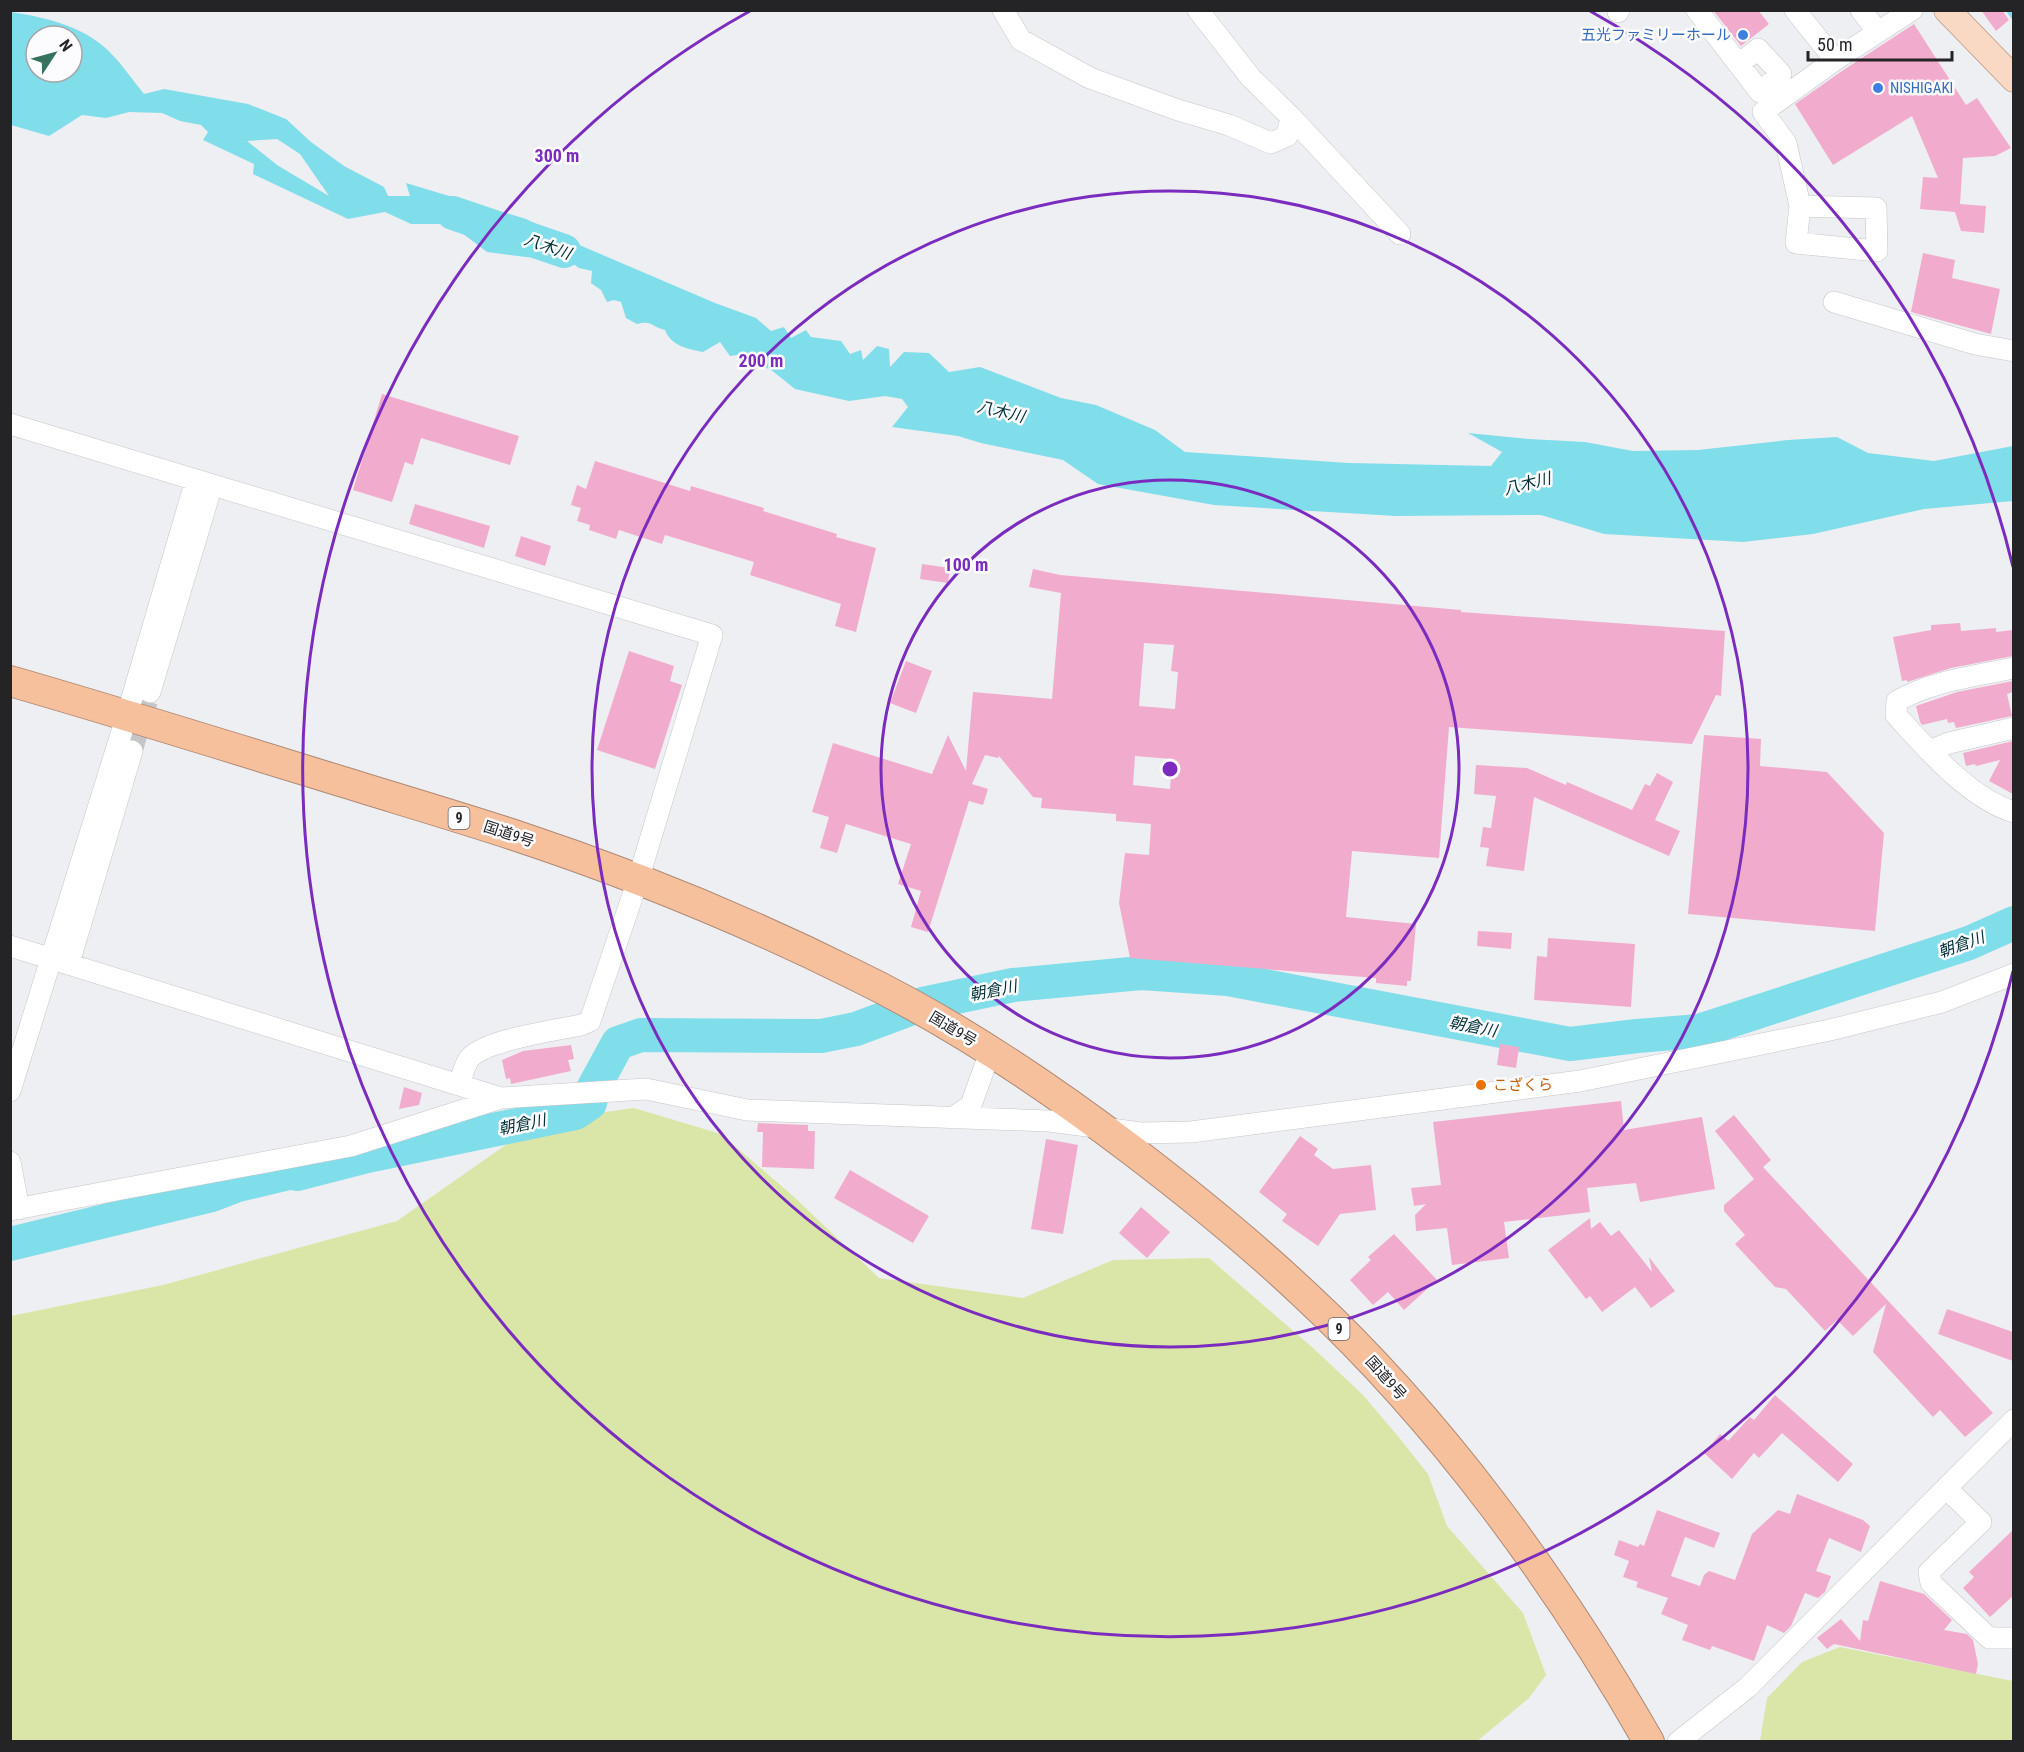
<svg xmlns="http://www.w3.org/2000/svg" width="2024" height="1752" font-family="'Roboto Condensed','Noto Sans JP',sans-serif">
	<rect width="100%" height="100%" fill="#eeeff2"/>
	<!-- green -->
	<path fill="#dae6a7" d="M 634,1108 L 721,1134 L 793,1196 L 879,1278 L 1023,1298 L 1113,1260 L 1209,1258 L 1313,1348 L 1362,1394 L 1397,1435 L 1428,1474 L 1447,1526 L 1523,1613 L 1546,1675 L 1529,1698 L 1476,1742 L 11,1741 L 11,1316 L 163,1285 L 397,1221 L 540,1121 Z
		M 1840,1647 L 2013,1681 L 2013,1741 L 1760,1741 L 1767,1698 L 1802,1662 Z"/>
	<!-- water -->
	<path fill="#80ddea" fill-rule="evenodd" d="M 11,12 C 42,17 76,24 102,45 C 118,58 131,78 144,94 L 164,89 L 248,104 L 286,119 L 311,142 L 344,166 L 384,187 L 388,196 L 410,196 L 406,183 L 526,219 L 577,244 L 715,303 L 756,318 L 771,331 L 784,327 L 791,338 L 806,330 L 811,337 L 841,341 L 850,354 L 861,350 L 863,360 L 877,346 L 889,349 L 890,367 L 904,352 L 929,353 L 949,372 L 980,367 L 1061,398 L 1096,405 L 1155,430 L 1185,452 L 1349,463 L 1491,466 L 1502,452 L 1468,433 L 1529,439 L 1585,442 L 1633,451 L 1698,450 L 1788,440 L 1837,437 L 1868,453 L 1934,461 L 2013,446 L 2013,501 L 1924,509 L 1813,534 L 1743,542 L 1604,534 L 1541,515 L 1396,516 L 1214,505 L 1098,484 L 1063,460 L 981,443 L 958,436 L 892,427 L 908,407 L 902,399 L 885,396 L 849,401 L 795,389 L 770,369 L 747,363 L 738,355 L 730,356 L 720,342 L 703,352 C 688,349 671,346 665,330 C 651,327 653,320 637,324 L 626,318 L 621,302 L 614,300 L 607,302 L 601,290 L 591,283 L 592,271 L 579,268 L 568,260 L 526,257 L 487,252 L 458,230 L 445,224 L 411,224 L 385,212 L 348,219 L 253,174 L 254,164 L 203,140 L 208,132 L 201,125 L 180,121 L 162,113 L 129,112 L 106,118 L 82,115 L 49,136 L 11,125 ZM 36,36 L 72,36 L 72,72 L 36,72 ZM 277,139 L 300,154 L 329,196 L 277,165 L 247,141 Z"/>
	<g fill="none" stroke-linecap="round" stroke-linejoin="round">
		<!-- stream -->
		<path stroke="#80ddea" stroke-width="6" d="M 2009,10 L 2014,17"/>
		<!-- river -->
		<path stroke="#80ddea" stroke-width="34" d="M 453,213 L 564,251
			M 10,1244 L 212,1195 L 238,1185 L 293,1172 L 297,1174 L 367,1156 L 575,1113 L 590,1103 L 594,1087 L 618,1043 L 641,1035 L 821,1036 L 856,1029 L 923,1004 L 1013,985 L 1141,973 L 1228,979 L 1570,1044 L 1637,1036 L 1699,1031 L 1969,943 L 2014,923"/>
	</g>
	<!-- building -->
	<path fill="#f1accd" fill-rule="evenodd" d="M 1713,10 L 1758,10 L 1769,24 L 1741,46 Z
		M 1981,10 L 2002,10 L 2009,20 L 1996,31 Z
		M 1914,24 L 1966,105 L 1977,98 L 2011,148 L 1995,156 L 1963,158 L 1960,204 L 1986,206 L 1984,233 L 1961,231 L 1955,212 L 1920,209 L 1923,177 L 1938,178 L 1912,116 L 1833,165 L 1795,104 L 1842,71 Z
		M 1923,253 L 1955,260 L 1952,278 L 2000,289 L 1991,334 L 1911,312 Z
		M 382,394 L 519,436 L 510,465 L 421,438 L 413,465 L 405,462 L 392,502 L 353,490 Z
		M 595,461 L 690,491 L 691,486 L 764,508 L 763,511 L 837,534 L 836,537 L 876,548 L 856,632 L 835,626 L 841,604 L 750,575 L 754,562 L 665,535 L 662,544 L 619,530 L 616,539 L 589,530 L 590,525 L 577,521 L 581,508 L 571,505 L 577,485 L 586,489 Z
		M 415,504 L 490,526 L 484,548 L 409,524 Z
		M 521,536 L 551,546 L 545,566 L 515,556 Z
		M 922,564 L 950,568 L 948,583 L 920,579 Z
		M 1033,569 L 1060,575 L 1461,610 L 1461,612 L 1725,631 L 1721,696 L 1716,695 L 1692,744 L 1449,727 L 1439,858 L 1352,851 L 1346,917 L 1416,924 L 1411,981 L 1407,981 L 1407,986 L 1376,983 L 1376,978 L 1130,958 L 1119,903 L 1125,853 L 1149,855 L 1151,824 L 1116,821 L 1116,814 L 1041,808 L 1042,798 L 1033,797 L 999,756 L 998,758 L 985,755 L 972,784 L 988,789 L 983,805 L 969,801 L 928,932 L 911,927 L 921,891 L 898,884 L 911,844 L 846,824 L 837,853 L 820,848 L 829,817 L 812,812 L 833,743 L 932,774 L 948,735 L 966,771 L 973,692 L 1052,699 L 1061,593 L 1029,587 ZM 1144,643 L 1174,645 L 1171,671 L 1178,672 L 1175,709 L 1139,706 ZM 1135,756 L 1172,759 L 1170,789 L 1133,785 Z
		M 1960,623 L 1961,631 L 1996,628 L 1996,632 L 2013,630 L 2013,656 L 1951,668 L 1907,682 L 1907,680 L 1902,681 L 1893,637 L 1931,630 L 1931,625 Z
		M 629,651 L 674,666 L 670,681 L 682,685 L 655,769 L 597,750 Z
		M 906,661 L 932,671 L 916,713 L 890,703 Z
		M 2013,681 L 2013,692 L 2007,694 L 2012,716 L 1956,728 L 1954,722 L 1948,723 L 1947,719 L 1922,725 L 1920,722 L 1916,706 L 1957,692 Z
		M 1704,735 L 1761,739 L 1760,766 L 1827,772 L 1884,833 L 1875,931 L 1688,914 Z
		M 2013,741 L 2013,794 L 1989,781 L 2000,760 L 1976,766 L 1975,764 L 1966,766 L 1963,753 Z
		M 1476,765 L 1527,768 L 1566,785 L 1567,782 L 1632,810 L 1645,784 L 1650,786 L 1657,773 L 1673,782 L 1655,820 L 1680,831 L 1669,856 L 1534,797 L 1524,871 L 1486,866 L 1489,848 L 1480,847 L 1483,827 L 1491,828 L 1496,796 L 1474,794 Z
		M 1478,931 L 1512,933 L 1511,949 L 1477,946 Z
		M 1548,938 L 1635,944 L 1631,1007 L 1534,1000 L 1537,956 L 1547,957 Z
		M 1500,1044 L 1519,1047 L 1516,1068 L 1497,1065 Z
		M 571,1045 L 574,1059 L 568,1060 L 571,1071 L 511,1084 L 510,1078 L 506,1079 L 502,1060 L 523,1051 Z
		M 404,1087 L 422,1093 L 419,1105 L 399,1109 Z
		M 1621,1101 L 1624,1130 L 1702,1117 L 1715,1189 L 1640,1202 L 1636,1183 L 1587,1188 L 1590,1212 L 1504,1222 L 1509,1258 L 1452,1265 L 1447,1228 L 1416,1231 L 1415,1215 L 1426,1204 L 1414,1206 L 1411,1188 L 1441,1185 L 1433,1122 Z
		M 1734,1115 L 1771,1160 L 1763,1167 L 1993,1413 L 1965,1437 L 1940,1410 L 1933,1417 L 1873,1352 L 1886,1304 L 1853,1336 L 1837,1320 L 1825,1331 L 1786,1289 L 1775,1287 L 1735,1244 L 1745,1235 L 1724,1211 L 1724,1205 L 1754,1179 L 1715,1131 Z
		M 758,1123 L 808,1125 L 808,1131 L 815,1131 L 814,1169 L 762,1167 L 763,1132 L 757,1132 Z
		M 1300,1136 L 1318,1149 L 1314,1155 L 1333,1169 L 1371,1165 L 1376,1210 L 1340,1214 L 1318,1246 L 1282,1221 L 1287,1214 L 1259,1192 Z
		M 1046,1139 L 1078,1145 L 1063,1234 L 1031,1229 Z
		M 850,1170 L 929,1216 L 913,1243 L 834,1198 Z
		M 1141,1207 L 1170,1232 L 1147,1258 L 1119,1233 Z
		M 1590,1218 L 1591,1229 L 1600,1222 L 1611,1236 L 1619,1230 L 1652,1272 L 1649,1257 L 1675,1291 L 1651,1308 L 1635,1287 L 1602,1312 L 1590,1296 L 1586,1299 L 1548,1250 Z
		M 1394,1234 L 1437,1280 L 1404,1310 L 1388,1292 L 1373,1305 L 1350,1280 L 1371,1260 L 1368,1257 Z
		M 1947,1309 L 2013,1332 L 2013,1361 L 1938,1334 Z
		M 1775,1395 L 1853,1464 L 1838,1482 L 1782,1433 L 1759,1458 L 1754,1453 L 1732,1479 L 1704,1453 L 1720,1434 L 1728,1441 L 1750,1417 L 1754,1420 Z
		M 1797,1494 L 1863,1520 L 1870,1526 L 1861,1552 L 1829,1538 L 1816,1571 L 1831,1576 L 1825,1592 L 1818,1598 L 1805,1593 L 1791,1626 L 1784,1633 L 1767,1625 L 1754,1661 L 1712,1646 L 1710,1650 L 1682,1640 L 1688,1625 L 1661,1614 L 1668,1598 L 1636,1587 L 1638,1582 L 1623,1577 L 1629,1561 L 1614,1555 L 1619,1540 L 1638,1547 L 1640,1544 L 1644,1546 L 1657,1510 L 1720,1533 L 1714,1548 L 1685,1537 L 1671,1576 L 1700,1586 L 1704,1575 L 1709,1571 L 1735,1580 L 1752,1534 L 1778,1510 L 1790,1514 Z
		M 2013,1530 L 2013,1596 L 1990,1617 L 1963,1588 L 1974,1577 L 1969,1572 Z
		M 1880,1581 L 1924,1594 L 1952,1620 L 1944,1630 L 1967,1634 L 1973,1640 L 1978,1664 L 1976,1674 L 1834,1644 L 1827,1649 L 1817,1638 L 1841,1619 L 1860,1641 L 1863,1620 L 1868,1621 Z"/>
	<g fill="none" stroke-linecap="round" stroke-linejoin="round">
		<!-- minor-tunnel -->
		<path stroke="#c6c6c9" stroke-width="21" stroke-dasharray="21 10" stroke-linecap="butt" d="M 132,751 L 150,692"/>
		<!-- minor casing -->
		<g stroke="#c6c6c9" stroke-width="22">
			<path id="minor" d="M 1003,10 L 1021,40 L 1090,78 L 1178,110 L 1229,125 L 1271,143 L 1287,136 L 1291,117
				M 1198,10 L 1251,78 L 1291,117 L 1400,234
				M 1697,10 L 1760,92 L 1781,74 L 1758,49 L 1739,64
				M 1795,10 L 1835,60 L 1912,10
				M 1861,10 L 1878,32
				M 1618,12 L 1619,10
				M 1800,206 L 1876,208 L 1877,251 L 1796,243 L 1800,206 L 1786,143 L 1763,112 L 1835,60
				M 1834,302 L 1975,344 L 2014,351
				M 10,424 L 712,635 L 638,880 L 590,1021 L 581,1025 C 557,1030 483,1040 469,1059 C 464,1066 462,1077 459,1085
				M 2014,668 C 1975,676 1932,681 1897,701 L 1896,715 C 1926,748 1970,799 2014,812
				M 150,692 L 212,485
				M 1929,751 L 1949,743 L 2014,728
				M 10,946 L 501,1098
				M 69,963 L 132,751
				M 10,1091 L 127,715 L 196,480
				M 953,1118 L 971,1105 L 990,1052
				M 10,1162 L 19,1209
				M 10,1210 L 351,1146 L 501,1098 L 646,1089 L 747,1110 L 1049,1121 L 1141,1133 L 1191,1132 L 1580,1081 L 1830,1030 L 1942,1002 L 2014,974
				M 1946,1488 L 1981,1522 L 1929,1572 L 1931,1583 L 1989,1638 L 2014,1638
				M 1678,1742 L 1748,1687 L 2014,1420"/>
		</g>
		<!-- major casing -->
		<g stroke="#ad8973" stroke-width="27">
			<path id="major" d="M 1947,10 L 2014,79"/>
		</g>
		<!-- highway casing -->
		<g stroke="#ad8973" stroke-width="32">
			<path id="highway" d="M 10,681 C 121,713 230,747 340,781 C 398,799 456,816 514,835 C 629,873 742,919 851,973 C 951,1021 1045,1084 1133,1151 C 1192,1196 1250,1243 1304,1294 C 1440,1420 1557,1581 1649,1742"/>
		</g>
		<!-- minor -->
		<use href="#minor" stroke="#fff" stroke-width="21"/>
		<!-- major -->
		<use href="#major" stroke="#fad9c4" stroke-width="26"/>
		<!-- highway -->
		<use href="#highway" stroke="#f7c09d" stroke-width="30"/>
	</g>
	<!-- distance rings -->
	<g fill="none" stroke="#7b2cbf" stroke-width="3">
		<circle cx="1170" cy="769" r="289"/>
		<circle cx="1170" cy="769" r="578"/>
		<path d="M2013 971A867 867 0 1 1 750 11M1590 11A867 867 0 0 1 2013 567"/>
	</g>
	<!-- markers -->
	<g fill="#3f7fe0" stroke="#fcfcfe" stroke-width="2">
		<circle cx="1743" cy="35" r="6"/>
		<circle cx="1878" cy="88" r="6"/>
	</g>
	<circle fill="#e8710a" stroke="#fcfcfe" stroke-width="2" cx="1481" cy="1085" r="6"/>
	<g text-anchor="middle" stroke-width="5" stroke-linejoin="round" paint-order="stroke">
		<!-- shield labels -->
		<g fill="#fcfcfe" stroke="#656567" stroke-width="1.5">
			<rect x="448.5" y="807" width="21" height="22" rx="4.5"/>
			<rect x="1328.5" y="1318" width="21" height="22" rx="4.5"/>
		</g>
		<g font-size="14" font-weight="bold" fill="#242426">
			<text x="459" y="823">9</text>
			<text x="1339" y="1334">9</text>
		</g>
		<!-- shop labels -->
		<g font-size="15" fill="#366cbe" stroke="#fcfcfe" text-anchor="end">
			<text x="1731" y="40">五光ファミリーホール</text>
			<text x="1890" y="93" text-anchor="start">NISHIGAKI</text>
		</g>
		<!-- street labels -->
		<g font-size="15" fill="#242426" stroke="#fcfcfe">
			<text transform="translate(509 834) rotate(18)" y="5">国道9号</text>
			<text transform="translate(953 1029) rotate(31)" y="5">国道9号</text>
			<text transform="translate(1386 1378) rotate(48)" y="5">国道9号</text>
		</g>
		<!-- food labels -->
		<g font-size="15" fill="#c56008" stroke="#fcfcfe" text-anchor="start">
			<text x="1493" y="1090">こざくら</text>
		</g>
		<!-- water labels -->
		<g font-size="16" font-style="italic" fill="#013036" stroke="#fcfcfe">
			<text transform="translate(548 246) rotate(19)" y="6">八木川</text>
			<text transform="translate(1001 411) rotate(13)" y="6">八木川</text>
			<text transform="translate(1527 483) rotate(-14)" y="6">八木川</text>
			<text transform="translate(1961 944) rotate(-20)" y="6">朝倉川</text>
			<text transform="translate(993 990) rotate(-11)" y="6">朝倉川</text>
			<text transform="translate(1473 1026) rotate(11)" y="6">朝倉川</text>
			<text transform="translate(522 1124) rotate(-12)" y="6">朝倉川</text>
		</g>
	</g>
	<circle cx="1170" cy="769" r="9" fill="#7b2cbf" stroke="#fcfcfe" stroke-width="3"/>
	<g font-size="18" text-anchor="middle" font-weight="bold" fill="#7b2cbf" stroke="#fcfcfe" stroke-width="5" stroke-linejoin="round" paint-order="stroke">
		<text x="557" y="162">300 m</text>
		<text x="761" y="367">200 m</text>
		<text x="966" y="571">100 m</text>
	</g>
	<!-- border -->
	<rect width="2024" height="1752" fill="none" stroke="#242426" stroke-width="24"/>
	<!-- north arrow -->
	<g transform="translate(54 54) rotate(54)"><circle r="28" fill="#fcfcfe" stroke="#a6a6a8" stroke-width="1.5"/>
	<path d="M0-4.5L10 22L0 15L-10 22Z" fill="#36735f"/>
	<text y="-9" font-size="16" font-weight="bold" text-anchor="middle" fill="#242426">N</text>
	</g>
	<!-- scale -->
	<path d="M1808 51v9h144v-9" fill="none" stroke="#242426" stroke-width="3"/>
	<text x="1817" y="51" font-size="18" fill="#242426" stroke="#fcfcfe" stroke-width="4.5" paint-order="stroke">50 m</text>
</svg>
